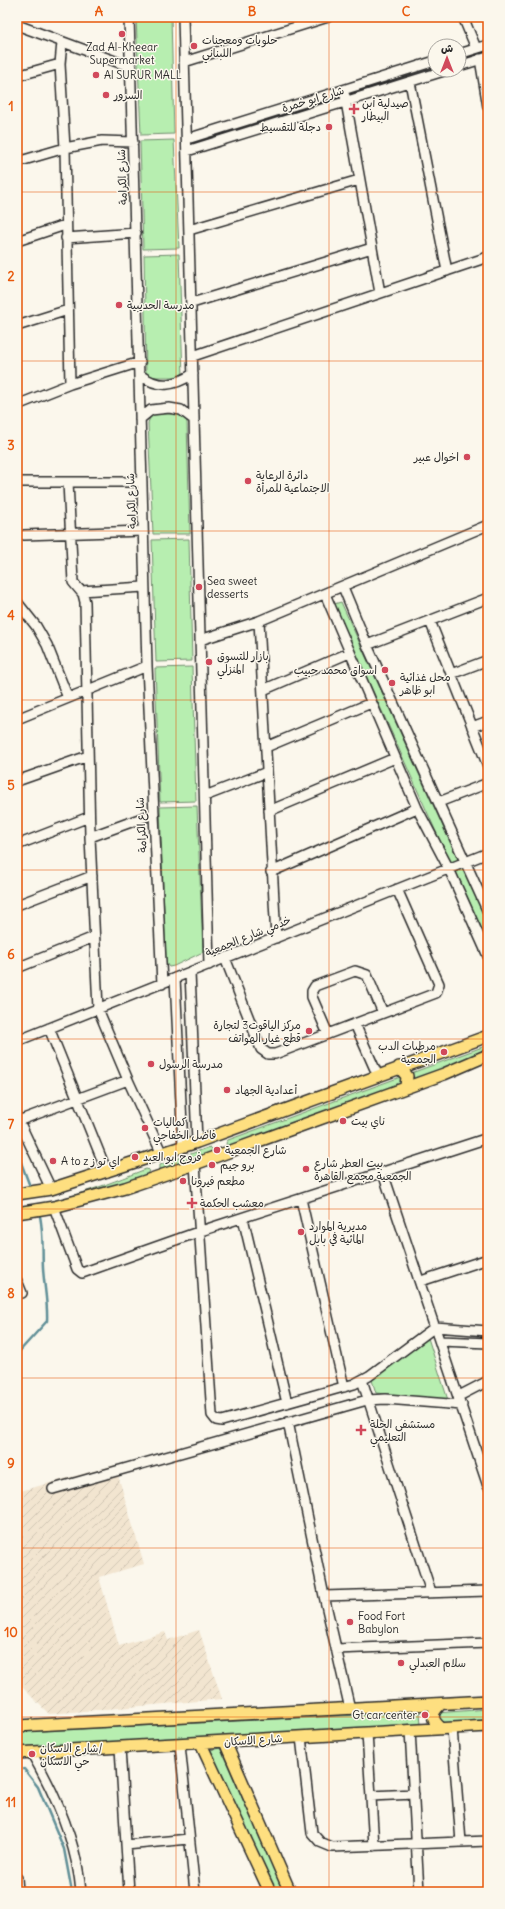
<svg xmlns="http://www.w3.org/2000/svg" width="505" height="1909" font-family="Delius,'Playpen Sans Arabic',sans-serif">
	<defs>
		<pattern id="industrial-furrows" width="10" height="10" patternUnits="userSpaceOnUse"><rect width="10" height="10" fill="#f2e5d0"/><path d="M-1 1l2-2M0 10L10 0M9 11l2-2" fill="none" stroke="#d0c5b3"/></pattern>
	</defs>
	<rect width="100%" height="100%" fill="#fbf7ec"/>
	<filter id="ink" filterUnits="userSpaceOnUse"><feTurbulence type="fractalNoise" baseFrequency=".025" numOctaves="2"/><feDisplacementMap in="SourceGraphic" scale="8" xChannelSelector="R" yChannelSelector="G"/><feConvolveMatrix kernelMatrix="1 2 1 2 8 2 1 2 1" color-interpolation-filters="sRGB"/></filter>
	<g filter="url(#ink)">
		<!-- industrial -->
		<path fill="url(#industrial-furrows)" d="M 115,1465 L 144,1564 L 99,1577 L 119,1646 L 165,1632 L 168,1640 L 199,1630 L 222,1699 L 49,1714 L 18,1683 L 17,1679 L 17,1492 Z"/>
		<!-- green -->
		<path fill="#b7eeb0" stroke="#718c6e" d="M 136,17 L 171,17 L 174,134 L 141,135 Z
			M 174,140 L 179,248 L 143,249 L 140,141 Z
			M 179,254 L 183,377 L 146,377 L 144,255 Z
			M 155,414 L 179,414 L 186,417 L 187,423 L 190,534 L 153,534 L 148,423 L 151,415 Z
			M 189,539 L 192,661 L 156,662 L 152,540 Z
			M 341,602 L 458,860 L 450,863 L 334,604 Z
			M 192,667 L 196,801 L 160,802 L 155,668 Z
			M 197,806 L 203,952 L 174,966 L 169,967 L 166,963 L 160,807 Z
			M 463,869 L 488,922 L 488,943 L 456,872 Z
			M 488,1045 L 488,1053 L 231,1147 L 227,1146 L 226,1143 L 228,1140 Z
			M 210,1147 L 212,1149 L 212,1154 L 163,1171 L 160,1169 L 160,1165 Z
			M 146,1169 L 149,1170 L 147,1175 L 103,1191 L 17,1212 L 17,1207 C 61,1203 105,1185 146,1169 Z
			M 428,1338 L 448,1400 L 376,1393 L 371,1377 Z
			M 488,1709 L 488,1721 L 438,1724 L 437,1713 Z
			M 420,1712 L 421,1725 L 17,1747 L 17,1732 Z
			M 220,1748 L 284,1892 L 275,1892 L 210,1750 Z"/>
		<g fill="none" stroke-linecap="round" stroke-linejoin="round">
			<!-- stream -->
			<path stroke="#608f97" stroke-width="2.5" d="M 17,1152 L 31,1189
				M 17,1354 L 47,1321 C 48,1303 44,1286 43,1268 C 42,1250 44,1230 39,1212
				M 24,1769 L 38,1787 L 64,1849 L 72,1892"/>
			<!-- minor casing -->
			<g stroke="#2b2b2b" stroke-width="12">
				<path id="minor" d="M 129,17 L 147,666 L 162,984
					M 183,17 L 209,965
					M 463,17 L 476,48
					M 17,25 L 131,67
					M 62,42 L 60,64 L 65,148 L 70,384
					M 459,54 L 488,45
					M 480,59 L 488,107
					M 184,62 L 328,17
					M 459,66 L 488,57
					M 17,76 L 60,64
					M 410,82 L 447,271
					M 345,96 L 380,293
					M 187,139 L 435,61
					M 187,151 L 447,70
					M 17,162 L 65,148 L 102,141 L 133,142
					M 189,230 L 359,180
					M 66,238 L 136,233
					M 17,241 L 65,225
					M 192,303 L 372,248
					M 17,326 L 68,310
					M 193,356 L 488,257
					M 140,375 C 159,389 174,386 193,374
					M 17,405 L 70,384 L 140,362
					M 140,419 L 151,410 L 169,408 L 181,410 L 193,419
					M 20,482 L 142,482
					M 68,482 L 73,582 L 83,594 L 85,602 L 90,837 L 98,1009 L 128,1080 L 162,1154
					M 24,535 L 143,531
					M 343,587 L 367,645 L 488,912
					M 81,591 L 144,587
					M 325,594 L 417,808 L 449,869 L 488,956
					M 17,602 L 36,626 L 47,645 L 68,698
					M 259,621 L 276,938
					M 430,621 L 488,766
					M 200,640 L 259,621 L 488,525
					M 367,645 L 488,598
					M 451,674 L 488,660
					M 263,690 L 349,653
					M 17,719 L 147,666
					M 472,727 L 488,721
					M 266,747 L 371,703
					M 17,781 L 88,756
					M 205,796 L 267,772
					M 439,802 L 488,783
					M 269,811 L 395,758
					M 90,837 L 153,814
					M 17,845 L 89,817
					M 271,872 L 417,808
					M 17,905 L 92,876
					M 225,958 L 261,1049 L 268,1054 L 275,1054 L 436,993 L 439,984 L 397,889
					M 17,968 L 94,937
					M 190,972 L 197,1142
					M 175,978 L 183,1146
					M 355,1024 L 378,1076
					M 49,1028 L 107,1172
					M 328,1034 L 312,997 L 312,991 L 315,986 L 355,971 L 367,975 L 383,1013
					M 17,1041 L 488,853
					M 17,1117 L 51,1189
					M 18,1121 L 128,1080
					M 195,1164 L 212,1415 L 216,1420 L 222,1421 L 354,1384 L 369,1376 L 435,1327 L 488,1331
					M 383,1173 L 488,1486
					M 301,1199 L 344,1387
					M 54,1207 L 77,1269 L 82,1273 L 201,1231 L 488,1138
					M 243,1218 L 287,1403
					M 17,1281 L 22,1293
					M 421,1281 L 488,1259
					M 441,1341 L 488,1343
					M 362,1380 L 431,1592
					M 459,1396 L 488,1381
					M 288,1422 L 324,1596
					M 53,1489 L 367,1400 L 386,1399 L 462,1405
					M 336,1649 L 488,1643
					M 350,1709 L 324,1596 L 488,1591
					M 452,1728 L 461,1842
					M 410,1730 L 419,1892
					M 367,1733 L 374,1846
					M 301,1737 L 312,1833 L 320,1842 L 332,1847 L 488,1841
					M 180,1745 L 195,1892
					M 120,1748 L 129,1892
					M 31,1752 C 56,1795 77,1842 81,1892
					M 371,1796 L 414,1794
					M 126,1845 L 189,1839
					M 17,1878 L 18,1892"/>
			</g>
			<!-- major casing -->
			<g stroke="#2b2b2b" stroke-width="14">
				<path id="major" d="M 399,1067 L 407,1076 L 406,1087
					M 17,1194 L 51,1189 L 197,1142 L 488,1036
					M 17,1213 L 54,1207 L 125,1188 L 195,1164 L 444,1074 L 488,1055
					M 440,1705 C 431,1713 431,1720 441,1728
					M 17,1726 L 488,1701
					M 225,1742 L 290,1892
					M 201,1744 L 270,1892
					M 17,1753 L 488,1726"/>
			</g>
			<!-- minor -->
			<use href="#minor" stroke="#fbf7ec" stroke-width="9"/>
			<!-- major -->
			<use href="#major" stroke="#fedf80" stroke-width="11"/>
		</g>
	</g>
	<!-- grid -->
	<path fill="none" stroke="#e8590c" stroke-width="1" stroke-opacity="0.55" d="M 176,17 L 176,1892M 329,17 L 329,1892M 17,192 L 488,192M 17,361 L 488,361M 17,531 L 488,531M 17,700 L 488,700M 17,870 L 488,870M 17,1039 L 488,1039M 17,1209 L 488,1209M 17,1378 L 488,1378M 17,1548 L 488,1548M 17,1717 L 488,1717"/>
	<!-- markers -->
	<g fill="#d1495b" stroke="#fbf7ec" stroke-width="1.5">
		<circle cx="122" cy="34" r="4"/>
		<circle cx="194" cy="46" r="4"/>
		<circle cx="96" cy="75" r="4"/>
		<circle cx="106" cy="95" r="4"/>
		<path d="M352 103h4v4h4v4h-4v4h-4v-4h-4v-4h4z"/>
		<circle cx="329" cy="127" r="4"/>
		<circle cx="119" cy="305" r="4"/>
		<circle cx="467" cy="457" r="4"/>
		<circle cx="248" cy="481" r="4"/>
		<circle cx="199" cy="587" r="4"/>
		<circle cx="209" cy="662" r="4"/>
		<circle cx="385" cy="670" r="4"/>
		<circle cx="392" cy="683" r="4"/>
		<circle cx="309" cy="1031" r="4"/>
		<circle cx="444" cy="1052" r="4"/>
		<circle cx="151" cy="1064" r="4"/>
		<circle cx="227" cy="1090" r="4"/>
		<circle cx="343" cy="1121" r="4"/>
		<circle cx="145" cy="1128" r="4"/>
		<circle cx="217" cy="1150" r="4"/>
		<circle cx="135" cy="1157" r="4"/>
		<circle cx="53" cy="1161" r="4"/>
		<circle cx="212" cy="1165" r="4"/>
		<circle cx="306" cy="1169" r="4"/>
		<circle cx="183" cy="1181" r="4"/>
		<path d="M190 1197h4v4h4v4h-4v4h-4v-4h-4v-4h4z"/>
		<circle cx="301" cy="1232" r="4"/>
		<path d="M359 1424h4v4h4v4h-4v4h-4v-4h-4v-4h4z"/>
		<circle cx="350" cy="1622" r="4"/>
		<circle cx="401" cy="1663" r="4"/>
		<circle cx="425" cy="1715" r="4"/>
		<circle cx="32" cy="1754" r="4"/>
	</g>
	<g text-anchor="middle" stroke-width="3" stroke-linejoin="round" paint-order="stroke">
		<!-- poi labels -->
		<g font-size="11" fill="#2b2b2b" stroke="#fbf7ec" text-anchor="start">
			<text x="202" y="44">حلويات ومعجنات<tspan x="202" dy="13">اللبناني</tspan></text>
			<text x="122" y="51" text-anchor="middle">Zad Al-Kheear<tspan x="122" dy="13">Supermarket</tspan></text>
			<text x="104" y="79">Al SURUR MALL</text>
			<text x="114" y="99">السرور</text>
			<text x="362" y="107">صيدلية أبن<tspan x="362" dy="13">البيطار</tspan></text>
			<text x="321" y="131" text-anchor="end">دجلة للتقسيط</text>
			<text x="127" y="309">مدرسة الحديبية</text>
			<text x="459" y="461" text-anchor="end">اخوال عبير</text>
			<text x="256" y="479">دائرة الرعاية<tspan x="256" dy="13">الاجتماعية للمرأة</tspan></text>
			<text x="207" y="585">Sea sweet<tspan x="207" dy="13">desserts</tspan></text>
			<text x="217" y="660">بازار للتسوق<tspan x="217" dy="13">المنزلي</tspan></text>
			<text x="377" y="674" text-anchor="end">اسواق محمد حبيب</text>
			<text x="400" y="681">محل غذائية<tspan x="400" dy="13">ابو ظاهر</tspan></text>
			<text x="301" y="1029" text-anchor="end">مركز الياقوت3 لتجارة<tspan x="301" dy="13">قطع غيار الهواتف</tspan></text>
			<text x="436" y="1050" text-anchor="end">مرطبات الدب<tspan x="436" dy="13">الجمعية</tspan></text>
			<text x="159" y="1068">مدرسة الرسول</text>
			<text x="235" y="1094">أعدادية الجهاد</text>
			<text x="351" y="1125">ناي بيت</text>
			<text x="153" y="1126">كماليات<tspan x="153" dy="13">فاضل الخفاجي</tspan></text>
			<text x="225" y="1154">شارع الجمعية</text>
			<text x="143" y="1161">فروج ابو العبد</text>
			<text x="61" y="1165">A to z اي تو ز</text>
			<text x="314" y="1167">بيت العطر شارع<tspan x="314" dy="13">الجمعية مجمع القاهرة</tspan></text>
			<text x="220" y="1169">برو جيم</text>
			<text x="191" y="1185">مطعم فيرونا</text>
			<text x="200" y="1207">معشب الحكمة</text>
			<text x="309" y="1230">مديرية الموارد<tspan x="309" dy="13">المائية في بابل</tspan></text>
			<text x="370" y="1428">مستشفى الحلة<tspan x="370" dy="13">التعليمي</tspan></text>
			<text x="358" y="1620">Food Fort<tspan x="358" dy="13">Babylon</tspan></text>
			<text x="409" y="1667">سلام العبدلي</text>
			<text x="417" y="1719" text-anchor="end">Gt car center</text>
			<text x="40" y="1752">شارع الاسكان/<tspan x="40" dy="13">حي الاسكان</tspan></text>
		</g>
		<!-- street labels -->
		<g font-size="11" fill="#2b2b2b" stroke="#fbf7ec">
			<text transform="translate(313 99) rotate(-17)" y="4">شارع ابو خمرة</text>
			<text transform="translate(122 177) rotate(-92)" y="4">شارع الكرامة</text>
			<text transform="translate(131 501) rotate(-92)" y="4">شارع الكرامة</text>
			<text transform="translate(141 825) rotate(-93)" y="4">شارع الكرامة</text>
			<text transform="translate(248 936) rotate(-22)" y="4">خدمي شارع الجمعية</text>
			<text transform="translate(253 1740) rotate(-4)" y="4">شارع الاسكان</text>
		</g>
	</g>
	<!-- margin -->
	<rect width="505" height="1909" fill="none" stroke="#fbf7ec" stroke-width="44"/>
	<!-- north arrow -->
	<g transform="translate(447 58)"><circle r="19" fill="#fbf7ec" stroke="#a8a59f"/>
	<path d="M0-3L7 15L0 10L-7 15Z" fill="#d1495b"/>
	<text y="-6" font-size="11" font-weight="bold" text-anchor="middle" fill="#2b2b2b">ش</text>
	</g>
	<rect x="22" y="22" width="461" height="1865" fill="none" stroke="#e8590c" stroke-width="1.5"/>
	<g font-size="13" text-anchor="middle" font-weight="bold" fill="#e8590c">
		<text x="99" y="16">A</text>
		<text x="252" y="16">B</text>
		<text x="406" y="16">C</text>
		<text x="11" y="111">1</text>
		<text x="11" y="281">2</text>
		<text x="11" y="450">3</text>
		<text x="11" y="620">4</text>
		<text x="11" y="790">5</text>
		<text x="11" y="959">6</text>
		<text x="11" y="1129">7</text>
		<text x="11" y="1298">8</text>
		<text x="11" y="1468">9</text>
		<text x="11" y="1637">10</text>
		<text x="11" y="1807">11</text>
	</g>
</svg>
